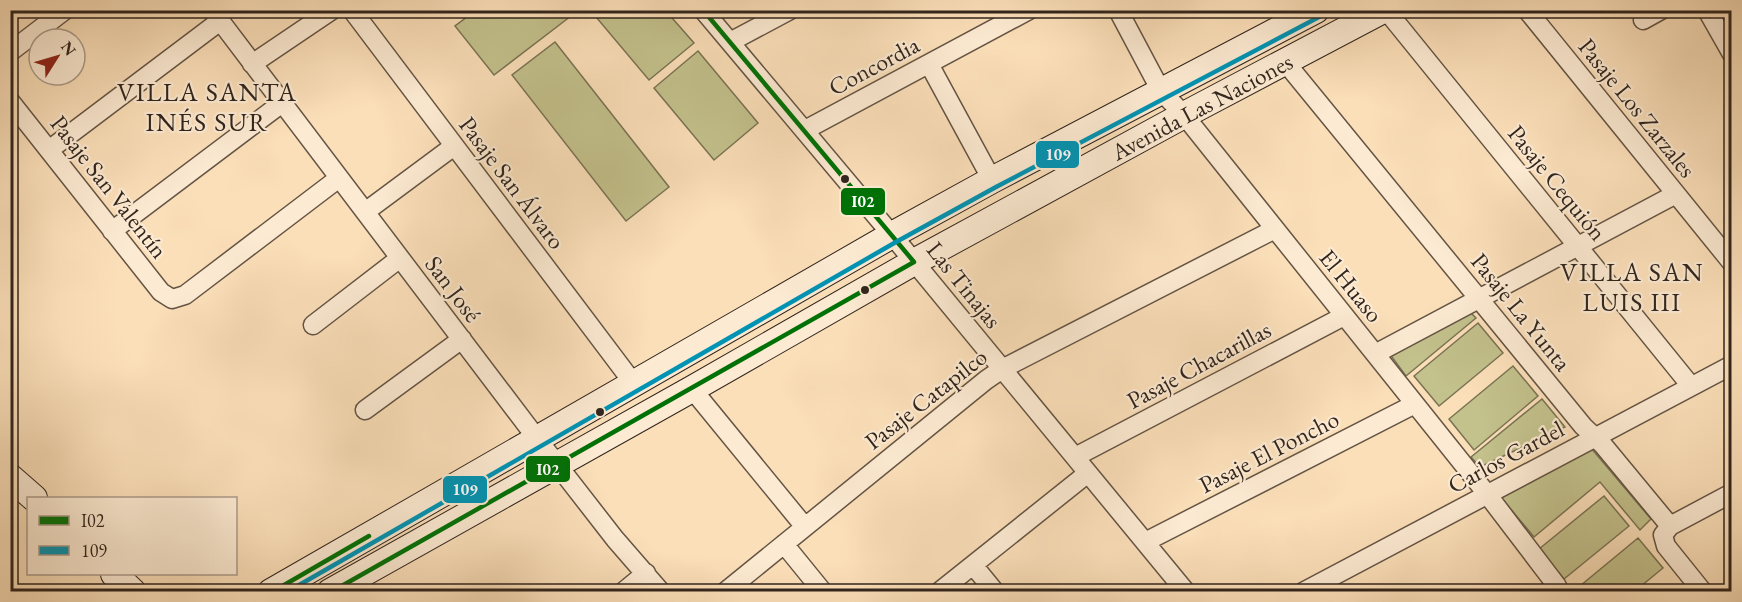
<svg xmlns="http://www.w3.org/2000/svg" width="1742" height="602" font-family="'EB Garamond',serif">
	<rect width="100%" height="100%" fill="#fbdfb9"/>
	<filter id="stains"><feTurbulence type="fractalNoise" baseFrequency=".00333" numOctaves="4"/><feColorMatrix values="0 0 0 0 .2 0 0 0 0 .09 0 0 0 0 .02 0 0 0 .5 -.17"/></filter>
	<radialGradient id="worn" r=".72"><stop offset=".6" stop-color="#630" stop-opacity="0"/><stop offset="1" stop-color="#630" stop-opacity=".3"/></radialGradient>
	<!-- green -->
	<path fill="#c3c18c" stroke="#7a7354" stroke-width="1.5" d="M 475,11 L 566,11 L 571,16 L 494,75 L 455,26 Z
		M 591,11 L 666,11 L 694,43 L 649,80 Z
		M 555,42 L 669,187 L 626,221 L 512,75 Z
		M 698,51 L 758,123 L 714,160 L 654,88 Z
		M 1469,311 L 1476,318 L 1406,376 L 1389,353 Z
		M 1478,323 L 1503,353 L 1439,406 L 1414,376 Z
		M 1513,366 L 1538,396 L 1474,450 L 1449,419 Z
		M 1542,399 L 1565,427 L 1480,467 L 1471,457 Z
		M 1591,448 L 1651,519 L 1640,530 L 1600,482 L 1534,537 L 1499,495 Z
		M 1604,496 L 1629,526 L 1564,579 L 1539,549 Z
		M 1638,538 L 1663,568 L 1635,591 L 1574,591 Z"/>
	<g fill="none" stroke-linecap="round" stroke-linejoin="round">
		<!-- street casing -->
		<g stroke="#645444" stroke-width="21">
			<path id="street" d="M 212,10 L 538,440 L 615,539 L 661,592
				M 352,10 L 634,384
				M 703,10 L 892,235 L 1186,592
				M 1118,10 L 1161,91 L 1184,115 L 1487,494 L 1557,586 L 1547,592
				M 1386,10 L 1691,386
				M 1527,10 L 1732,263
				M 1707,10 L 1732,54
				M 1643,20 L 1661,10
				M 730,42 L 790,10
				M 10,52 L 65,10
				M 1286,63 L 1583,426 L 1603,445 L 1670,526
				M 252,64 L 332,10
				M 929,64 L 992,180
				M 10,101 L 161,292 L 172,299 L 185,295 L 339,178
				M 805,130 L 1029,10
				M 49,150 L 220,21
				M 365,212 L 454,146
				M 112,231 L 282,103
				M 313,325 L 400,258
				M 1375,354 L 1676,194
				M 692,389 L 805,527
				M 365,410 L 462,339
				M 1075,457 L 1344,316
				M 1145,542 L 1415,404
				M 784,544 L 823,592
				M 973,565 L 995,592
				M 623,592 L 646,573
				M 725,592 L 986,380 L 1002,369 L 1275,229
				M 939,592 L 1088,473
				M 1303,592 L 1732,365
				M 1703,592 L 1666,546 L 1663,535 L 1670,526 L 1732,493"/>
		</g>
		<!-- secondary casing -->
		<g stroke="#31251d" stroke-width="28">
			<path id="secondary" d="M 10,477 L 34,498
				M 114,574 L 133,592
				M 271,592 L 892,235 L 992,180 L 1316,10
				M 330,592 L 692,389 L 914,262 L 1184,115 L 1383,10"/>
		</g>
		<!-- street -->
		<use href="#street" stroke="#fcead2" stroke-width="18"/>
		<!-- secondary -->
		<use href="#secondary" stroke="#fcead2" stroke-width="26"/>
		<!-- bus-1 casing -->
		<g stroke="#fcead2" stroke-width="9">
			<path id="bus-1" d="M 272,592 L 369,536
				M 331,592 L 914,262 L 703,10"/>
		</g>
		<!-- bus-2 casing -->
		<g stroke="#fcead2" stroke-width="9">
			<path id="bus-2" d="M 287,592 L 896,242 L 996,187 L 1319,17"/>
		</g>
		<!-- bus-1 -->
		<use href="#bus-1" stroke="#007106" stroke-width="4.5"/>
		<!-- bus-2 -->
		<use href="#bus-2" stroke="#0093b3" stroke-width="4.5"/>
	</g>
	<!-- markers -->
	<g fill="#31251d" stroke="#fcead2" stroke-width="2">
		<circle cx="845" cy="179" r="5"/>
		<circle cx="865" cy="290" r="5"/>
		<circle cx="600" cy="412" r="5"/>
	</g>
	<g text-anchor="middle" stroke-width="4.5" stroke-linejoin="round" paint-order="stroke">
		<!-- street labels -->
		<g font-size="24" fill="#31251d" stroke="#fcead2">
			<text transform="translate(874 66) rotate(-28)" y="8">Concordia</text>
			<text transform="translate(1202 107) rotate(-28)" y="8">Avenida Las Naciones</text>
			<text transform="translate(1637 108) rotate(51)" y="8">Pasaje Los Zarzales</text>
			<text transform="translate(512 183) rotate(53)" y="8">Pasaje San Álvaro</text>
			<text transform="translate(1557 183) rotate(51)" y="8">Pasaje Cequión</text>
			<text transform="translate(109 187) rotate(52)" y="8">Pasaje San Valentín</text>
			<text transform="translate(964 285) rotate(51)" y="8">Las Tinajas</text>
			<text transform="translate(1351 286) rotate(51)" y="8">El Huaso</text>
			<text transform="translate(453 289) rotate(53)" y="8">San José</text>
			<text transform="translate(1521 312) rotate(51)" y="8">Pasaje La Yunta</text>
			<text transform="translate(1199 365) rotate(-28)" y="8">Pasaje Chacarillas</text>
			<text transform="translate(926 399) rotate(-38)" y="8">Pasaje Catapilco</text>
			<text transform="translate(1269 452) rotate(-27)" y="8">Pasaje El Poncho</text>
			<text transform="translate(1506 457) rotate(-28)" y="8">Carlos Gardel</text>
		</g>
		<!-- neighbourhood labels -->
		<g font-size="26" letter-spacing="1.5" fill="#31251d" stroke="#fcead2">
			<text x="207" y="101">VILLA SANTA<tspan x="207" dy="30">INÉS SUR</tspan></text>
			<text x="1632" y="281">VILLA SAN<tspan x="1632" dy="30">LUIS III</tspan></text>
		</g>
	</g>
	<g stroke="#fcead2" stroke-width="2">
		<rect x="1035" y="140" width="45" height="29" rx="6" fill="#0093b3"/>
		<rect x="840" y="187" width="46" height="29" rx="6" fill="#007106"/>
		<rect x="525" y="455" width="46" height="28" rx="6" fill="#007106"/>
		<rect x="442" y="475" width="46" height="29" rx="6" fill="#0093b3"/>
	</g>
	<g font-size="16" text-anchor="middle" font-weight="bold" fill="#fff">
		<text x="1058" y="160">109</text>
		<text x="863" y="207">I02</text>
		<text x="548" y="475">I02</text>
		<text x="465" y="495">109</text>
	</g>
	<!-- margin -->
	<rect width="1742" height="602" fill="none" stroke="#fbdfb9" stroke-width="36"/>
	<rect x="12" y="12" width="1718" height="578" fill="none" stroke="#31251d" stroke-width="3"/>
	<rect x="18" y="18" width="1706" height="566" fill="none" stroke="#31251d" stroke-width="1.5"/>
	<!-- legend -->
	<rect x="27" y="497" width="210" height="78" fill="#fcead2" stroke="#ab9b8a" stroke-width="1.5"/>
	<rect x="39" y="516" width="30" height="9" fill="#007106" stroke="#ab9b8a" stroke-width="1.5"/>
	<text x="81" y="527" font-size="18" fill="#31251d">I02</text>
	<rect x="39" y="546" width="30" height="9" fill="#0093b3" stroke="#ab9b8a" stroke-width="1.5"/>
	<text x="81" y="557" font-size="18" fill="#31251d">109</text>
	<!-- north arrow -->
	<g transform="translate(57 57) rotate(53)"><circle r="28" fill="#fcead2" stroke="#ab9b8a" stroke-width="1.5"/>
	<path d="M0-4.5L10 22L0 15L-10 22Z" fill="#8f2418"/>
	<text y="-9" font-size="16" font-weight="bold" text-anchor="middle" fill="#31251d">N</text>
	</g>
	<rect width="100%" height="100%" filter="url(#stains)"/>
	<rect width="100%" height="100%" fill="url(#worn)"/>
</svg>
